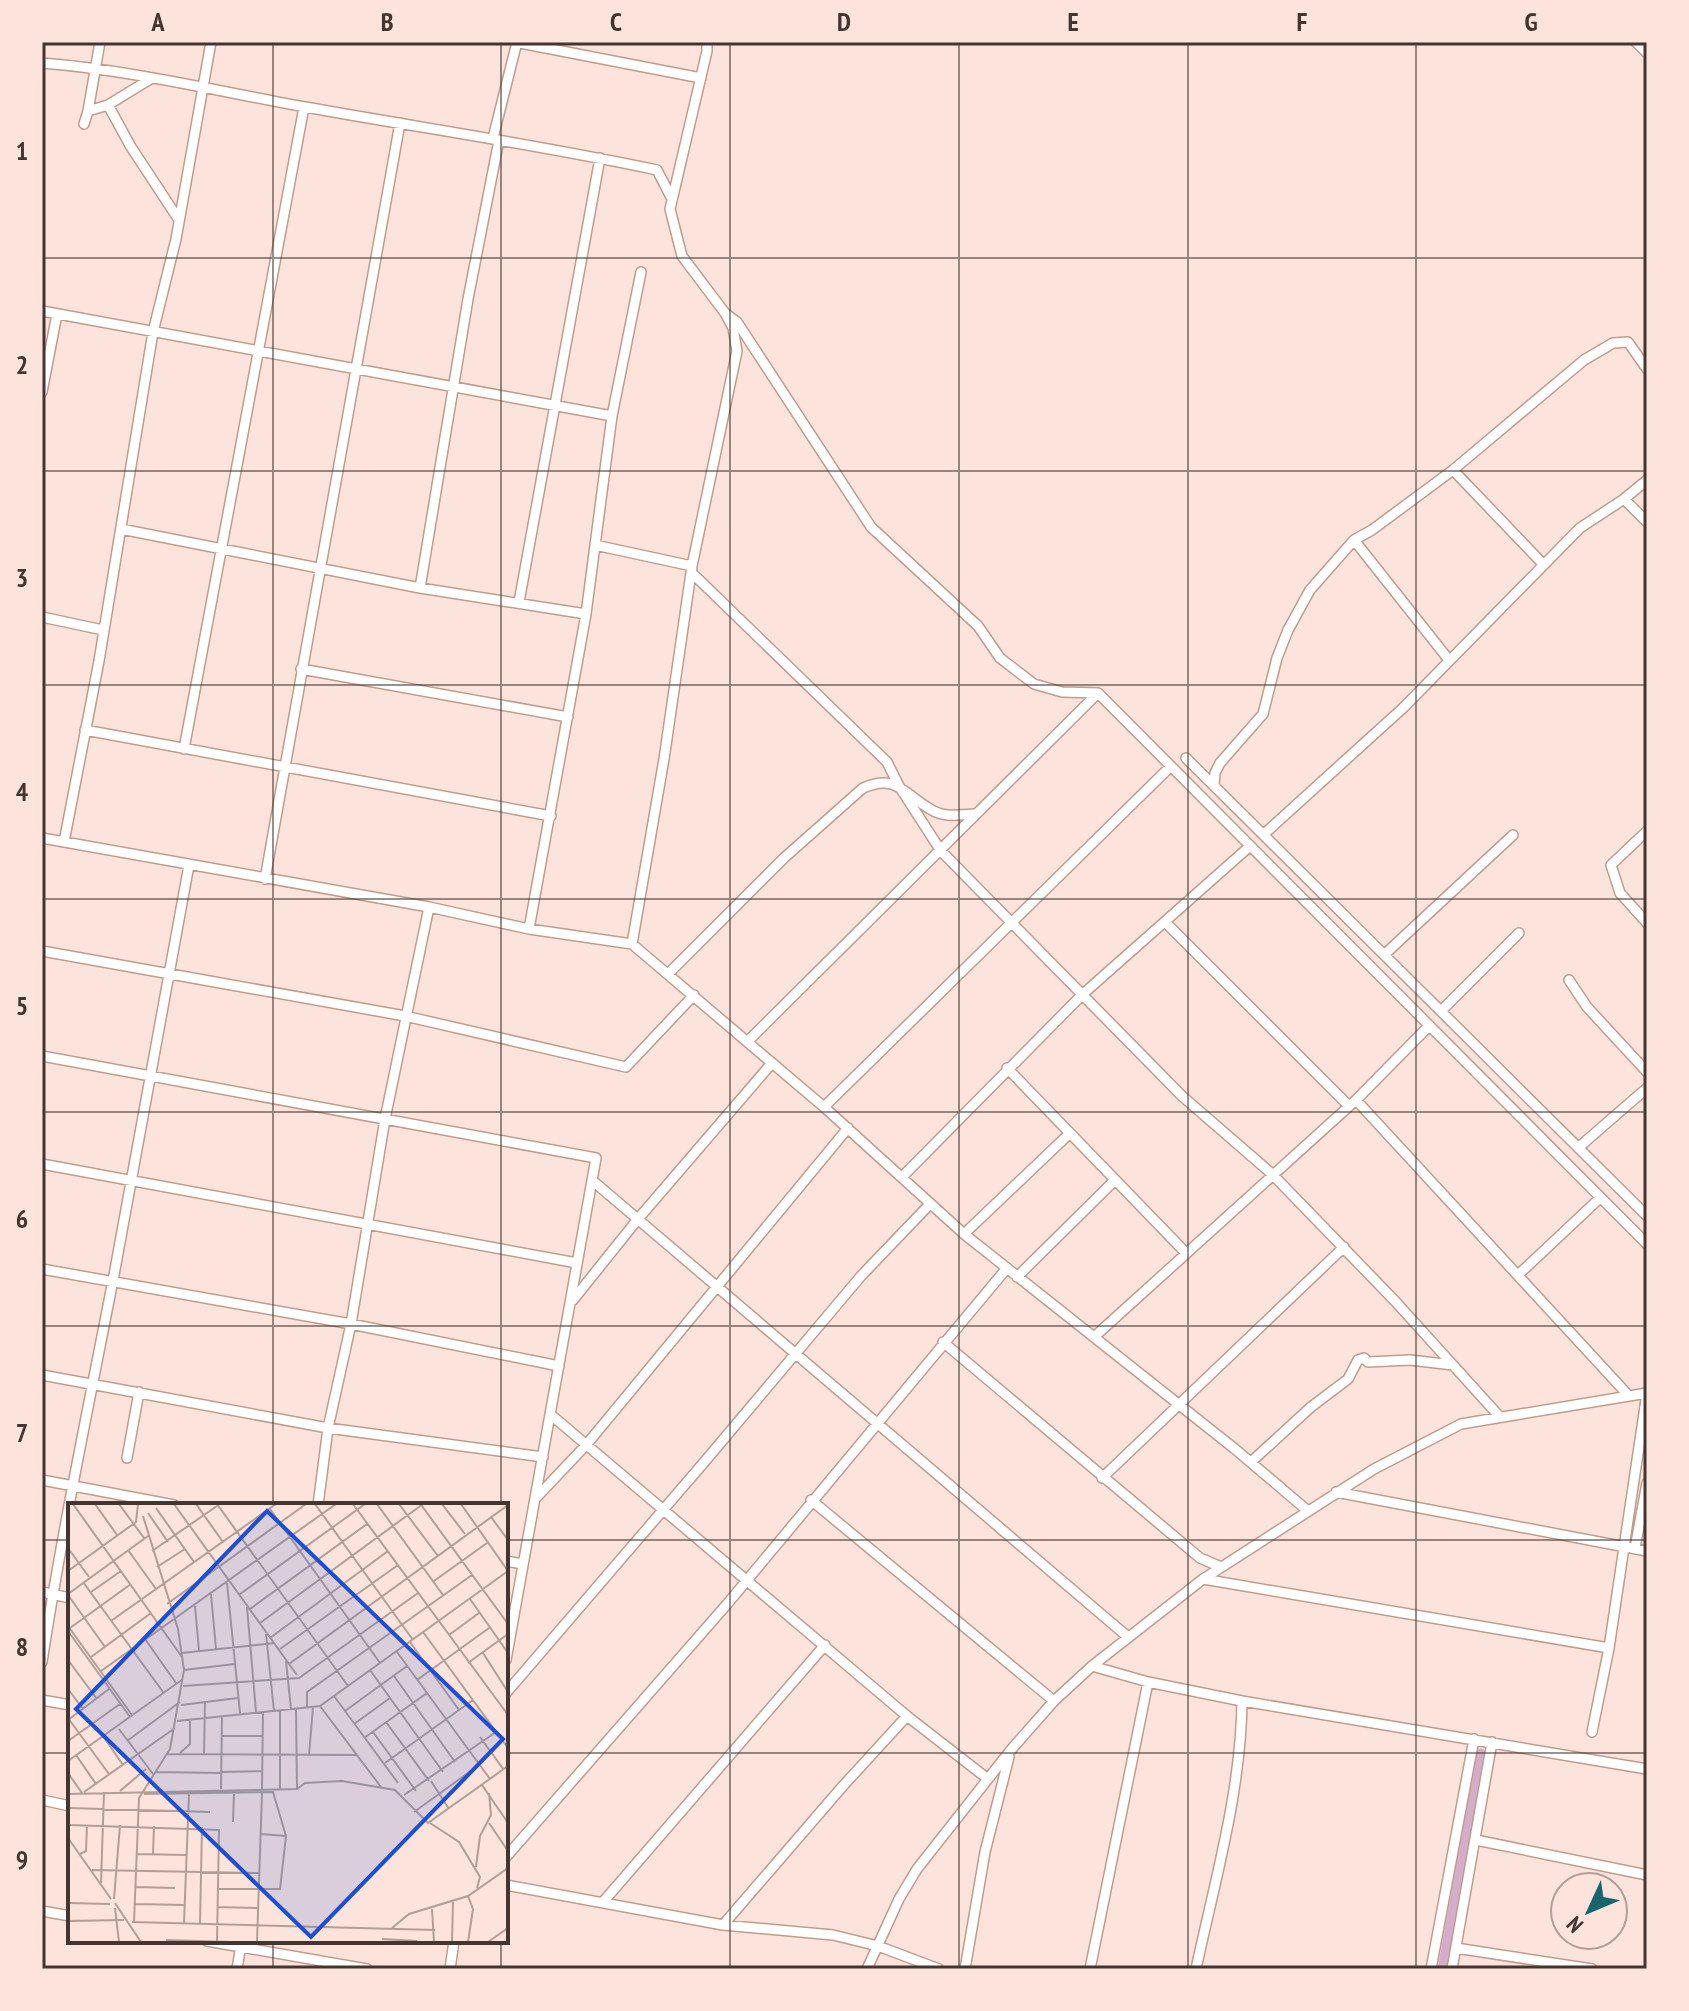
<svg xmlns="http://www.w3.org/2000/svg" width="1689" height="2011" font-family="'PT Sans Narrow',sans-serif">
	<rect width="100%" height="100%" fill="#fce4dc"/>
	<g fill="none" stroke-linecap="round" stroke-linejoin="round">
		<!-- canal -->
		<path stroke="#d6accb" stroke-width="9" d="M 1442,1969 L 1481,1753"/>
		<!-- minor casing -->
		<g stroke="#c19c8e" stroke-width="12">
			<path id="minor" d="M 515,42 L 701,78
				M 1636,42 L 1647,53
				M 42,63 C 131,70 217,91 305,107 C 422,128 540,145 657,170 L 672,199
				M 108,105 L 131,147 L 179,220
				M 88,111 L 100,42
				M 84,124 L 88,111 L 108,105 L 152,78
				M 493,138 L 517,42
				M 42,311 L 612,416
				M 725,313 L 737,322 L 871,527 L 978,626 L 1000,658 L 1034,684 L 1062,692 L 1098,693 L 1647,1244
				M 42,392 L 57,314
				M 1453,470 L 1543,564
				M 1624,499 L 1647,522
				M 121,529 L 420,588 L 586,614
				M 1354,540 L 1449,660
				M 595,545 L 692,566
				M 691,572 L 887,762 L 899,786 L 941,851 L 1182,1096 L 1272,1174 L 1394,1300 L 1500,1417
				M 420,588 L 468,299 L 499,140
				M 519,602 L 600,158
				M 42,617 L 103,630
				M 301,669 L 568,717
				M 85,730 L 551,816
				M 184,749 L 304,107
				M 1186,758 L 1647,1216
				M 1214,785 L 1215,773 L 1220,763 L 1263,714 L 1277,658 L 1288,630 L 1310,590 L 1354,540 L 1372,530 L 1453,470 L 1584,360 L 1613,343 L 1628,342 L 1647,369
				M 1647,831 L 1611,865 L 1620,893 L 1647,923
				M 1264,834 L 1403,708 L 1580,528 L 1624,499 L 1647,480
				M 42,838 L 429,907 L 529,929 L 632,944 L 824,1107 L 964,1234 L 1235,1449 L 1308,1511
				M 64,842 L 99,661 L 153,332 L 176,239 L 211,42
				M 265,879 L 400,123
				M 1165,922 L 1349,1106
				M 529,929 L 586,614 L 612,416 L 641,272
				M 632,944 L 664,759 L 692,566 L 737,351 L 733,328 L 725,313 L 682,256 L 670,209 L 707,51 L 707,42
				M 42,951 L 405,1016 L 626,1067 L 694,995
				M 1385,954 L 1513,835
				M 668,974 L 784,858 L 863,788 C 896,773 904,794 930,809 C 944,818 958,815 974,814
				M 1569,980 L 1587,1007 L 1647,1072
				M 1442,1010 L 1519,933
				M 748,1041 L 1098,693
				M 42,1056 L 596,1158 L 506,1660
				M 1007,1068 L 1186,1253
				M 1356,1100 L 1629,1396
				M 824,1107 L 1171,766
				M 1579,1147 L 1647,1088
				M 42,1164 L 577,1263
				M 902,1177 L 1083,994 L 1249,847
				M 593,1181 L 1128,1637
				M 964,1234 L 1069,1134
				M 42,1269 L 351,1324 L 559,1366
				M 1518,1275 L 1600,1198
				M 1017,1277 L 1114,1181
				M 573,1300 L 638,1219 L 772,1063
				M 1094,1337 L 1356,1100 L 1428,1027
				M 943,1342 L 1200,1558 L 1221,1567
				M 42,1375 L 328,1428 L 543,1457
				M 550,1414 L 907,1716 L 988,1779
				M 127,1458 L 139,1392
				M 1251,1462 L 1311,1407 L 1348,1379 L 1358,1360 L 1364,1358 L 1368,1362 L 1410,1360 L 1453,1365
				M 1102,1478 L 1344,1247
				M 42,1480 L 174,1505
				M 1336,1492 L 1647,1551
				M 536,1498 L 587,1444 L 848,1128
				M 811,1500 L 1054,1701
				M 318,1505 L 328,1428 L 351,1324 L 385,1119 L 429,907
				M 1635,1548 L 1647,1483
				M 506,1561 L 523,1564
				M 1203,1579 L 1609,1648
				M 42,1592 L 70,1598
				M 42,1662 C 62,1532 89,1404 114,1275 C 140,1139 163,1002 189,865
				M 1092,1666 L 1148,1682 L 1242,1701 L 1647,1769
				M 506,1693 L 706,1460 L 861,1276 L 930,1204
				M 42,1700 L 70,1705
				M 1592,1732 L 1609,1648 L 1647,1393
				M 42,1800 L 70,1806
				M 1476,1840 L 1647,1875
				M 506,1857 L 728,1603 L 1007,1268
				M 506,1885 L 723,1925 L 833,1935 L 878,1946 L 939,1969
				M 603,1902 L 825,1645
				M 42,1911 L 70,1916
				M 723,1925 L 842,1787 L 907,1716
				M 207,1941 L 367,1969
				M 1456,1948 L 1592,1969
				M 237,1969 L 241,1945
				M 450,1969 L 454,1941
				M 867,1969 L 899,1899 L 917,1869 L 1010,1751 L 1054,1701 L 1092,1666 L 1203,1579 L 1374,1469 L 1461,1424 L 1647,1393
				M 965,1969 L 985,1852 L 1009,1757
				M 1090,1969 L 1148,1682
				M 1196,1969 C 1215,1880 1241,1792 1242,1701
				M 1431,1969 L 1474,1739
				M 1452,1969 L 1492,1742"/>
		</g>
		<!-- minor -->
		<use href="#minor" stroke="#fff" stroke-width="9"/>
	</g>
	<!-- grid -->
	<path fill="none" stroke="#443530" stroke-width="2" stroke-opacity="0.55" d="M 273,42 L 273,1505M 501,42 L 501,1505M 730,42 L 730,1969M 959,42 L 959,1969M 1188,42 L 1188,1969M 1416,42 L 1416,1969M 42,258 L 1647,258M 42,471 L 1647,471M 42,685 L 1647,685M 42,899 L 1647,899M 42,1112 L 1647,1112M 42,1326 L 1647,1326M 42,1540 L 70,1540M 506,1540 L 1647,1540M 42,1753 L 70,1753M 506,1753 L 1647,1753M 273,1941 L 273,1969M 501,1941 L 501,1969"/>
	<!-- overview -->
	<g transform="translate(68 1503)">
		<rect width="440" height="440" fill="#fce4dc"/>
		<path fill="none" stroke="#b29e97" stroke-width="2" d="M 5,1 L 114,154M 27,1 L 49,32M 51,1 L 76,35M 106,1 L 229,172M 128,1 L 155,39M 149,1 L 280,183M 247,1 L 345,137M 285,1 L 440,212M 309,1 L 375,92M 331,1 L 370,53M 374,1 L 397,31M 393,1 L 440,68M 354,3 L 440,121M 88,5 L 126,59M 202,6 L 312,160M 80,10 L 100,39M 423,14 L 440,37M 0,45 L 21,74M 60,47 L 88,86M 84,48 L 149,3M 89,64 L 117,46M 0,68 L 68,19 L 70,1M 366,78 L 419,40M 15,79 L 95,189M 159,80 L 172,210M 23,89 L 53,68M 0,91 L 80,33M 143,91 L 148,146M 172,91 L 297,1M 0,92 L 37,144M 402,96 L 440,150M 99,101 L 238,1M 127,103 L 131,148M 179,104 L 188,209M 182,106 L 299,21M 43,118 L 208,1M 192,120 L 355,1M 0,123 L 64,212M 2,125 L 63,81M 0,128 L 62,214M 355,129 L 440,245M 198,131 L 206,208M 381,132 L 411,110M 202,135 L 320,48M 77,136 L 108,180M 342,139 L 391,207M 212,146 L 330,62M 329,149 L 422,276M 114,150 L 207,140M 415,150 L 440,189M 23,154 L 83,110M 0,157 L 29,196M 218,158 L 223,206M 400,160 L 440,131M 221,161 L 440,2M 116,167 L 167,161M 302,167 L 375,269M 33,168 L 268,1M 326,173 L 387,259M 349,177 L 421,125M 115,183 L 231,175 L 350,90M 0,186 L 15,206M 266,193 L 330,280M 113,202 L 170,195M 252,203 L 313,284M 239,205 L 239,189 L 404,72M 228,206 L 229,286M 212,207 L 212,286M 277,208 L 339,163M 0,215 L 41,271M 0,217 L 41,186M 109,218 L 252,203 L 440,68M 318,219 L 361,278M 286,221 L 322,195M 51,226 L 85,271M 305,229 L 348,288M 35,233 L 55,262M 154,233 L 195,233M 412,234 L 436,267M 296,235 L 359,190M 0,238 L 52,201M 59,238 L 112,199M 112,250 L 122,241 L 122,217M 99,251 L 289,252M 136,251 L 137,198M 8,252 L 28,281M 241,252 L 245,204M 0,258 L 115,176M 317,260 L 405,197M 87,269 L 152,270M 153,269 L 195,268M 0,270 L 14,290M 363,278 L 381,306M 414,282 L 440,320M 153,286 L 154,213M 194,286 L 195,208M 52,288 L 78,266M 16,289 L 107,225M 0,291 L 229,286 L 237,280 L 274,278 L 327,287 L 360,320 L 440,263M 76,291 L 206,289M 336,292 L 428,229M 0,305 L 142,309M 346,309 L 411,262M 165,319 L 166,290M 362,320 L 391,339 L 412,374 L 409,385M 421,320 L 440,348M 0,322 L 151,327 L 149,439M 193,331 L 218,333M 0,335 L 43,396M 12,351 L 18,348 L 19,322M 69,351 L 118,352M 85,351 L 86,323M 408,364 L 412,333 L 423,312 L 421,290M 24,367 L 192,370M 33,380 L 36,289M 68,384 L 107,385M 150,386 L 212,386 L 218,333 L 205,289M 46,396 L 52,322M 0,400 L 42,401M 47,400 L 73,439M 67,401 L 117,402M 150,404 L 190,405M 47,405 L 51,439M 364,406 L 366,439M 0,418 L 56,417M 64,419 L 367,427M 66,419 L 71,295 L 102,246 L 116,167 L 110,126 L 75,13M 116,420 L 121,291M 132,420 L 134,324M 324,425 L 341,411 L 400,393 L 440,365M 314,436 L 349,438M 98,437 L 162,439M 189,439 L 194,290M 384,439 L 385,399M 400,439 L 405,406 L 400,393M 420,439 L 440,425"/>
		<path fill="#1d4ed8" fill-opacity="0.15" stroke="#1d4ed8" stroke-width="4" d="M 199,8 L 435,236 L 243,434 L 8,206 Z"/>
		<rect width="440" height="440" fill="none" stroke="#443530" stroke-width="4"/>
	</g>
	<!-- border -->
	<rect width="1689" height="2011" fill="none" stroke="#fce4dc" stroke-width="88"/>
	<!-- north arrow -->
	<g transform="translate(1589 1911) rotate(226)"><circle r="38" fill="#fce4dc" stroke="#b29e97" stroke-width="2"/>
	<path d="M0-6L14 30L0 20L-14 30Z" fill="#18666d"/>
	<text y="-12" font-size="22" font-weight="bold" text-anchor="middle" fill="#443530">N</text>
	</g>
	<rect x="44" y="44" width="1601" height="1923" fill="none" stroke="#443530" stroke-width="3"/>
	<g font-size="26" text-anchor="middle" font-weight="bold" fill="#443530">
		<text x="158" y="31">A</text>
		<text x="387" y="31">B</text>
		<text x="616" y="31">C</text>
		<text x="844" y="31">D</text>
		<text x="1073" y="31">E</text>
		<text x="1302" y="31">F</text>
		<text x="1531" y="31">G</text>
		<text x="22" y="160">1</text>
		<text x="22" y="374">2</text>
		<text x="22" y="587">3</text>
		<text x="22" y="801">4</text>
		<text x="22" y="1015">5</text>
		<text x="22" y="1228">6</text>
		<text x="22" y="1442">7</text>
		<text x="22" y="1656">8</text>
		<text x="22" y="1869">9</text>
	</g>
</svg>
